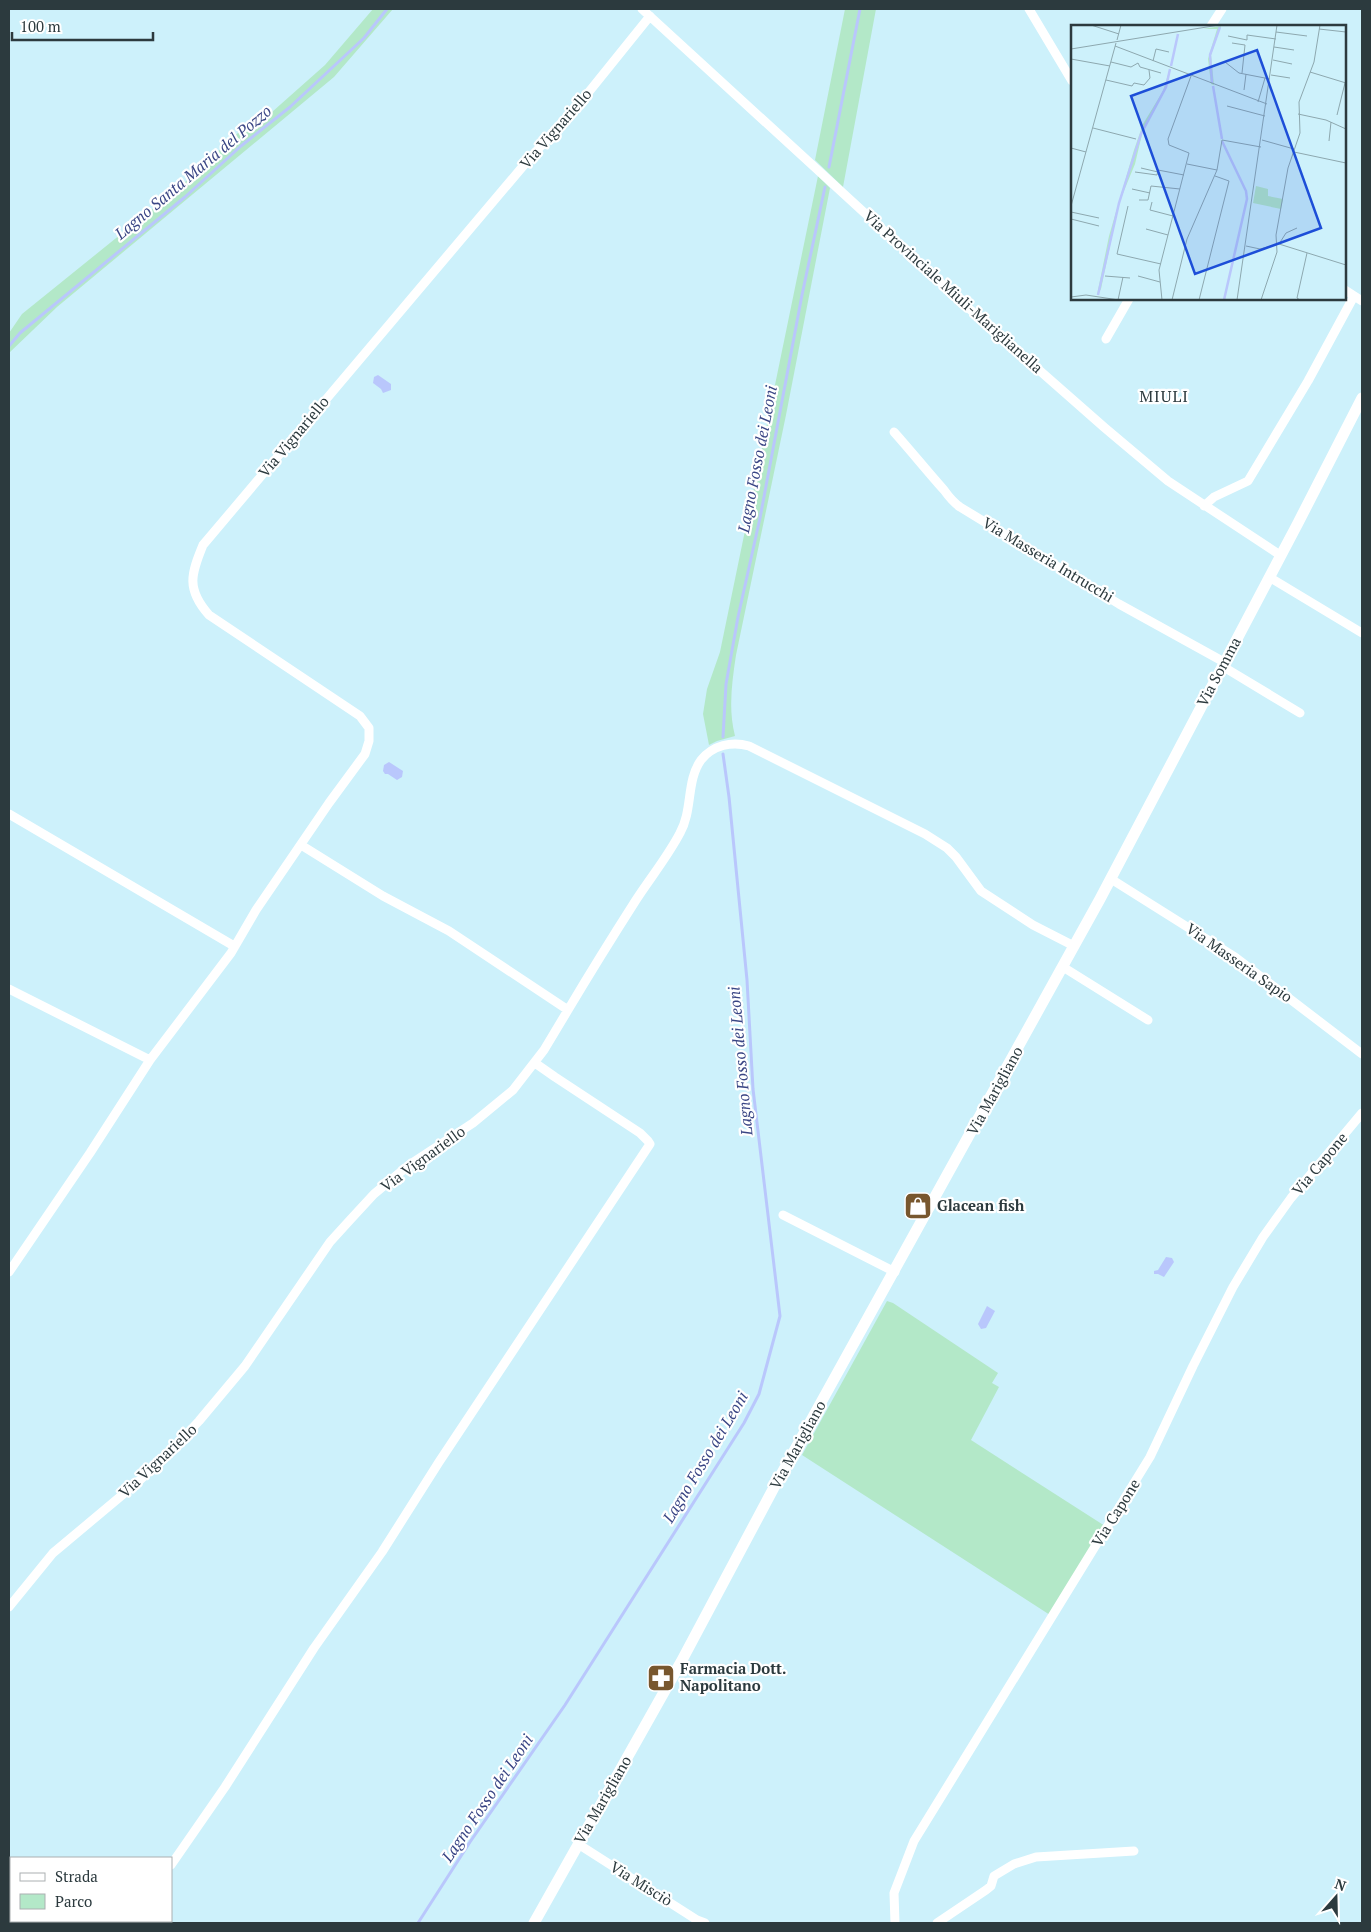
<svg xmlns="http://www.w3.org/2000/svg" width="1371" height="1932" font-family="'PT Serif',serif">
	<rect width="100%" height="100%" fill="#cdf1fb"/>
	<!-- green -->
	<path fill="#b3e8c8" d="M 373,9 L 393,9 L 334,77 L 57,307 L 9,353 L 9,333 L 22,314 L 183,184 L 265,108 L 272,112 L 325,65 Z
		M 845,9 L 876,9 L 843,187 L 815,160 Z
		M 818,176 L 830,188 L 786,415 L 736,655 C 732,682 728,709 735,736 L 717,741 L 709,745 L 703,714 L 707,689 L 720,652 Z
		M 887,1301 L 893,1303 L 998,1373 L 992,1383 L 999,1387 L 971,1440 L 1105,1526 L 1050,1615 L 802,1455 Z"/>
	<!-- water -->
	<path fill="#b9c7fc" d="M 378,375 L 391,384 L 391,390 L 383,393 L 381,389 L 373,383 L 374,377 Z
		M 389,762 L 403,771 L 402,777 L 397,780 L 388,774 L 385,774 L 383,771 L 384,765 Z
		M 1166,1257 L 1172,1258 L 1174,1262 L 1164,1277 L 1158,1274 L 1154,1274 L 1154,1271 L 1158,1270 Z
		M 987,1306 L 995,1311 L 986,1328 L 981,1329 L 978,1324 Z"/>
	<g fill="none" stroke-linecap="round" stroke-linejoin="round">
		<!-- stream -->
		<path stroke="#b9c7fc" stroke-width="3" d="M 829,167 L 860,9
			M 9,346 L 20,333 L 185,197 L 241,146 L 290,107 L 364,38 L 387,9
			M 723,737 L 726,684 L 738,617 L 760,518 L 802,295 L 825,187
			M 418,1923 L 470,1842 L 565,1705 L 744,1423 L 759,1394 L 780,1316 L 753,1089 L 747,980 L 729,797 L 723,754"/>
		<!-- minor -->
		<path stroke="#fff" stroke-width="9" d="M 642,9 L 965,305 L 1105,428 L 1168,481 L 1280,555
			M 1029,9 L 1072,81
			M 1211,26 L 1222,9
			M 1345,290 L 1362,301
			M 1106,339 L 1129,299
			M 894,432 C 911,451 927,471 944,490 C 949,497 953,502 960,507 L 1119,604 L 1224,662
			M 1204,506 L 1214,497 L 1248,481 L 1308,381 L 1354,296
			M 1269,577 L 1362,633
			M 1222,666 L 1300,713
			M 9,814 L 234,946
			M 1111,879 L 1235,957 L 1362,1054
			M 1063,967 L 1148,1020
			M 9,989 L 150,1060
			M 568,1010 C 590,973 613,936 636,900 C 651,877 668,856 680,833 C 693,810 686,781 701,760 C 713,745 732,741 749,746 L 925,834 L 947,848 L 956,857 L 981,891 L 1033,925 L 1074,946
			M 783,1215 L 895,1272
			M 9,1272 L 90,1153 L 150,1060 L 231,953 L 256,910 L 329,803 L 365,754 L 369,741 L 369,728 L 360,716 L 209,615 C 186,589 191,574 203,545 L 524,165 L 588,93 L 650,16
			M 9,1607 L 53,1553 L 139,1481 L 171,1451 L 199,1421 L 245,1366 L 330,1242 L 350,1220 L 374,1194 L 409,1165 L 473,1123 L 513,1090 L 544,1050 L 568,1010 L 449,931 L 383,896 L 301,845
			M 578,1844 L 697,1920 L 705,1923
			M 171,1865 L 225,1787 L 314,1648 L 382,1552 L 439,1462 L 650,1144 L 648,1141 L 640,1133 L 555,1077 L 535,1063
			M 132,1923 L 133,1921
			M 895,1923 L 894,1893 L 914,1841 L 1150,1457 L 1193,1366 L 1233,1287 L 1263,1237 L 1291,1198 L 1362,1113
			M 937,1923 L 986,1890 L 991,1886 L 994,1876 L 1014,1864 L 1036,1857 L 1134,1851"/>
		<!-- tertiary -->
		<path stroke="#fff" stroke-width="11" d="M 534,1923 L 681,1662 L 778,1480 L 1100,899 L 1298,523 L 1362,398"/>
	</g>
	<!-- icons -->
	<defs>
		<g id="shop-square" transform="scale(1.4375)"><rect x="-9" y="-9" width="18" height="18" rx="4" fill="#78572e" stroke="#fff"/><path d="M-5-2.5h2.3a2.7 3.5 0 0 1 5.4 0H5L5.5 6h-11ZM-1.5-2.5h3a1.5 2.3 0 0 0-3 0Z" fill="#fff"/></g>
		<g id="pharmacy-square" transform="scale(1.4375)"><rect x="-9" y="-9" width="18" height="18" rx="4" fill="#78572e" stroke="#fff"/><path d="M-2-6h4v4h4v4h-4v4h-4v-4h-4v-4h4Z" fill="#fff"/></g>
	</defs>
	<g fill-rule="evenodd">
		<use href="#shop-square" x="918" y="1206"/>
		<use href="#pharmacy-square" x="661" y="1678"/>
	</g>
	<g text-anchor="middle" stroke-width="4.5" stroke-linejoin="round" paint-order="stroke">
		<!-- street labels -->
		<g font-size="15" fill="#2c3a3e" stroke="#fff">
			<text transform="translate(556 129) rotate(-49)" y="5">Via Vignariello</text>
			<text transform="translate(953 292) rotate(42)" y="5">Via Provinciale Miuli-Mariglianella</text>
			<text transform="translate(294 437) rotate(-50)" y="5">Via Vignariello</text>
			<text transform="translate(1048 560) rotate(31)" y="5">Via Masseria Intrucchi</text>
			<text transform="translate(1219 672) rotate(-62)" y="5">Via Somma</text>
			<text transform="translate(1239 963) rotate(35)" y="5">Via Masseria Sapio</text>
			<text transform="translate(995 1091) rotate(-61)" y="5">Via Marigliano</text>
			<text transform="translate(423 1159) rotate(-36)" y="5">Via Vignariello</text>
			<text transform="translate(1320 1164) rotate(-50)" y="5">Via Capone</text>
			<text transform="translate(798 1445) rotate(-61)" y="5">Via Marigliano</text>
			<text transform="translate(158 1461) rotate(-43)" y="5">Via Vignariello</text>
			<text transform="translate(1116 1513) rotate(-58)" y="5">Via Capone</text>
			<text transform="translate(603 1800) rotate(-60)" y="5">Via Marigliano</text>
			<text transform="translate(641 1884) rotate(32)" y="5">Via Misciò</text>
		</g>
		<!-- poi labels -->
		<g font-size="15" font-weight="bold" fill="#2c3a3e" stroke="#fff" text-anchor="start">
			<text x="937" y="1211">Glacean fish</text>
			<text x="680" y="1674">Farmacia Dott.<tspan x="680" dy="17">Napolitano</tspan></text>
		</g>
		<!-- water labels -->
		<g font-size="16" font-style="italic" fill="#3a4685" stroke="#fff">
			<text transform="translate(193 172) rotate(-40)" y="6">Lagno Santa Maria del Pozzo</text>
			<text transform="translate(757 459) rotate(-79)" y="6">Lagno Fosso dei Leoni</text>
			<text transform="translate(740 1061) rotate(-95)" y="6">Lagno Fosso dei Leoni</text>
			<text transform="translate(705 1457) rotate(-59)" y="6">Lagno Fosso dei Leoni</text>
			<text transform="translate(487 1798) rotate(-56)" y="6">Lagno Fosso dei Leoni</text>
		</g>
		<!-- neighbourhood labels -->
		<g font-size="16" letter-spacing="1" fill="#2c3a3e" stroke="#fff">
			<text x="1164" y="402">MIULI</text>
		</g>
	</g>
	<!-- overview -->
	<g transform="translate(1071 25)">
		<rect width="275" height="275" fill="#cdf1fb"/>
		<path d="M 150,1 L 140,30 L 143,60 L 140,59 L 137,34 L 146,4 L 132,4 ZM 99,43 L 94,65 L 72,105 L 64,139 L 48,178 L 30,264 L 26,270 L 38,211 L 63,125 L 72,99 L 92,66 ZM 185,161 L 197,164 L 197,171 L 212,174 L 210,184 L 182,178 Z" fill="#b3e8c8"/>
		<path fill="none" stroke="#b9c7fc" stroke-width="2.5" d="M 100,41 L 107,9M 141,58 L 139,30 L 149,2M 142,61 L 151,114M 151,116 L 175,166 L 176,174 L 153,275M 27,270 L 48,178 L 70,109 L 95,62 L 99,44"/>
		<path fill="none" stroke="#8da8af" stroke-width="1" d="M 20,0 L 48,9M 248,4 L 275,7M 205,7 L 236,11M 157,11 L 176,15 L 176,10 L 205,14M 46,15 L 50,0M 161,18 L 174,20 L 171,48M 44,21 L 196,79M 203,22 L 223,25M 0,24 L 148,0M 0,34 L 39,41M 202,35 L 221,39M 82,36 L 85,24 L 98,27M 40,37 L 60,42 L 67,38 L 69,42 L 90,48M 154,37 L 168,48 L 199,54M 239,47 L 275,58M 200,50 L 219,53M 35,55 L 61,61 L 63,58 L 73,60 L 79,53 L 78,45M 173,65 L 175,49M 187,77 L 194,53M 156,81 L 194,91M 227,89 L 255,95 L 275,104M 266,90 L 274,58M 22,103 L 65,114M 191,115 L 223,124M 258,116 L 260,97M 0,123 L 15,127M 223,127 L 275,138M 70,143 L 87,147M 146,145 L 151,115 L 190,122M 64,147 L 86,150 L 87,145 L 113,150M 61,164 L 79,168M 68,175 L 77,175 L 80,161 L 109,164M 81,177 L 79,185 L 102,191M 0,181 L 45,18M 57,181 L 46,229 L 90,239M 0,187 L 28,193M 0,194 L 28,201M 75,204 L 97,210M 208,219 L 215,208 L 226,203M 175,221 L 189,224 L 208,219 L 275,240M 34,251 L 59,253M 67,251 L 89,257M 0,272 L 15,270 L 48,275M 47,275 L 52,252M 91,275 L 88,245 L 118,128 L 98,120 L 97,114 L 120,51M 101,275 L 116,214 L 146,145 L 116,139M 128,275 L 158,156 L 144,151M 166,275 L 206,0M 190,275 L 206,227 L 205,210 L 217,143 L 229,108 L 228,77 L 243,37 L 249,0M 229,275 L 226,273 L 236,228"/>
		<path fill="#1d4ed8" fill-opacity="0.15" stroke="#1d4ed8" stroke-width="2.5" d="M 186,25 L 250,203 L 124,249 L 60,71 Z"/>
		<rect width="275" height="275" fill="none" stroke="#2c3a3e" stroke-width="2.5"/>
	</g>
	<!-- border -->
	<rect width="1371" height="1932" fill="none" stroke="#2c3a3e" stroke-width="20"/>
	<!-- legend -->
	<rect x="10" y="1857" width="162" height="65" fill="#ffffff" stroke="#abb0b2"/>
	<rect x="20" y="1873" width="25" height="8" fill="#ffffff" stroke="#abb0b2"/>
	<text x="55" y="1882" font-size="15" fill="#2c3a3e">Strada</text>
	<rect x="20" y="1894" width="25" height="15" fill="#b3e8c8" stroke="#abb0b2"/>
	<text x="55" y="1907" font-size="15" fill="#2c3a3e">Parco</text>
	<!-- north arrow -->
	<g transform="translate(1336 1897) rotate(20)" stroke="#ffffff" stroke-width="4" paint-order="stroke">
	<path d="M0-4L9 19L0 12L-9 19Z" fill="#2c3a3e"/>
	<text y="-8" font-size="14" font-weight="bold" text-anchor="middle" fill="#2c3a3e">N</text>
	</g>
	<!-- scale -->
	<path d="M12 32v8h141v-8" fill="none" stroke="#2c3a3e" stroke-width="2.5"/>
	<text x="20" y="32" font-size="15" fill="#2c3a3e" stroke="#ffffff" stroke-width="4" paint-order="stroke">100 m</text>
</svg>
